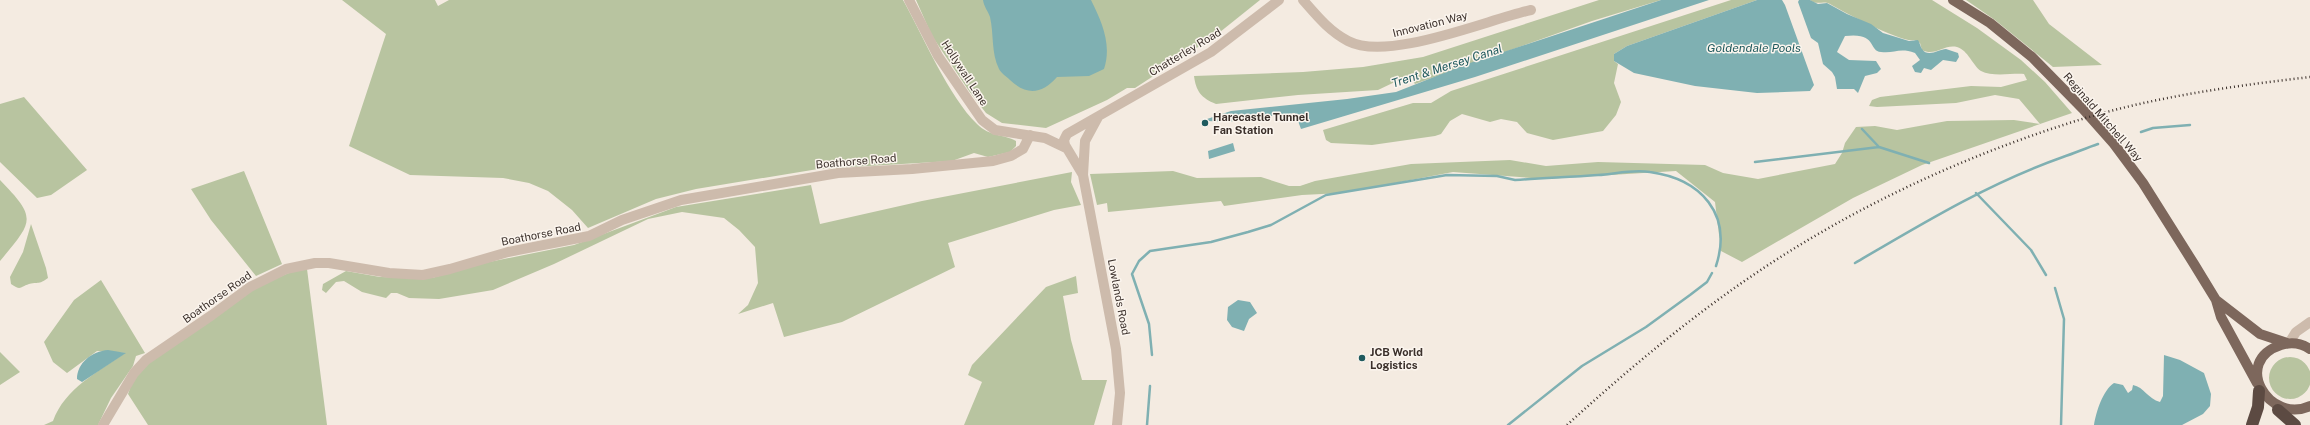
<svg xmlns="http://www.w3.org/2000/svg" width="2310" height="425" font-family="'Public Sans',sans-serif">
	<rect width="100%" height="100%" fill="#f4ebe1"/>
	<!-- green -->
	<path fill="#b8c4a0" d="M 342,0 L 435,0 L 438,6 L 449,0 L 903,0 C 923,36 949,97 977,124 C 990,137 1004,134 1016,141 L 1016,146 L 1010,152 L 988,157 L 974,153 L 952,161 L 818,169 L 696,189 L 656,199 L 588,228 L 572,210 L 548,191 L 529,183 L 503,178 L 410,175 L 349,146 L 386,34 Z
		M 916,0 L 1260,0 L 1215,36 L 1135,88 L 1127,88 L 1107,100 L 1046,128 L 1002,123 L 986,113 L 969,91 L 932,36 Z
		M 1599,0 L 1661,0 L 1592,21 L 1415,84 L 1411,79 L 1399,80 L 1378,90 L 1298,95 L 1216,104 C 1201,98 1196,91 1194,76 L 1303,72 L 1363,67 L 1423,57 Z
		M 1731,0 L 1757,0 L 1627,46 L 1614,54 L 1614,61 L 1618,64 L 1614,83 L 1621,102 L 1616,115 L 1603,131 L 1553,140 L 1527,133 L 1517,122 L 1501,119 L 1490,122 L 1462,114 L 1450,121 L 1441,134 L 1435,136 L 1372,145 L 1331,143 L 1326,140 L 1323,130 L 1413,103 L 1431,103 L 1451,91 Z
		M 1810,0 L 1932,0 L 1977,28 L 2021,60 L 2045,82 L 2072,113 L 1922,165 L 1853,198 L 1742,262 L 1721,251 L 1715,202 L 1676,171 L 1545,179 L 1453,172 L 1342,193 L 1302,195 L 1224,206 L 1221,201 L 1108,212 L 1107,203 L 1097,205 L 1090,174 L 1173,171 L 1197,178 L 1261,177 L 1289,186 L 1300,186 L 1315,181 L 1411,164 L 1510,160 L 1546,166 L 1598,162 L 1705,165 L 1723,173 L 1758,179 L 1835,164 L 1842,153 L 1845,143 L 1856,127 L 1875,126 L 1897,130 L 1947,121 L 2014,120 L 2040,124 L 2019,99 L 1995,95 L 1956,103 L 1877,107 L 1869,106 L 1872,100 L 1880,97 L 1971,86 L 2001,87 L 2027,80 L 2024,74 C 2012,73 1992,77 1981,71 C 1973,66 1968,50 1957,47 C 1944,44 1935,57 1922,50 L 1920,43 L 1914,40 C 1901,43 1844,12 1830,4 C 1823,0 1817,6 1810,0 Z
		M 1966,0 L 2033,0 L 2049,24 L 2102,65 L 2053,67 L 1995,20 Z
		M 24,97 L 87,170 L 51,195 L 37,198 L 0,162 L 0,104 Z
		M 244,171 L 282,264 L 256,276 L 211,220 L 191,189 Z
		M 1072,172 L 1071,182 L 1081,205 L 1054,210 L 948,243 L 955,267 L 842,322 L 784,337 L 773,303 L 738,314 L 748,305 L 758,283 L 755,247 L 739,230 L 724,218 L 682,212 L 648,219 L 554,264 L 493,290 L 439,299 L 409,298 L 397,293 L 391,293 L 386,298 L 362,292 L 344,281 L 336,282 L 326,293 L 322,290 L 323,284 L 346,271 L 380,277 L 432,278 L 479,264 L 574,245 L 676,207 L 811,185 L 820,224 L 922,201 Z
		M 0,180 C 38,219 33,221 0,261 Z
		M 31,224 L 46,268 L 48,278 C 37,286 38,281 29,284 C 20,287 21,291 11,284 L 10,277 L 23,252 Z
		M 307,269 L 327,425 L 148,425 L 128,394 L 133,380 L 147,363 L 258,286 L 296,270 Z
		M 1076,276 L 1078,293 L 1063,296 L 1071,340 L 1082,380 L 1107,380 L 1094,425 L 964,425 L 982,382 L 968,375 L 972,365 L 1046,287 Z
		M 101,280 L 145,353 L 136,356 L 133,366 L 111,398 L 98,425 L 44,425 L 53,421 C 65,388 98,372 125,353 L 97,351 L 67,373 L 53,362 L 44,342 L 74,300 Z
		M 0,352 L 20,372 L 0,385 Z
		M2269 378a21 21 0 1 1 42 0a21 21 0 1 1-42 0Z"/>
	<!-- water -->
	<path fill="#7fb0b2" d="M 983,0 L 1091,0 C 1102,22 1112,45 1104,69 L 1089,76 L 1057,77 C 1042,94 1027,96 1010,80 C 1007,77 1001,73 999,69 C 991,53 994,34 990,17 C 988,11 984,7 983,0 Z
		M 1661,0 L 1709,0 L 1475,77 L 1301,129 L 1295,113 L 1227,122 L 1208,121 L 1207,119 L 1231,111 L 1347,99 L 1396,92 L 1467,64 Z
		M 1757,0 L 1782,0 L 1785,5 L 1814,85 L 1810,91 L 1757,93 L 1695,86 L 1634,73 L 1614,61 L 1614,54 L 1627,46 Z
		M 1799,0 L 1810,0 L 1818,4 L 1827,3 L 1847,14 L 1871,24 L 1883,33 L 1909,41 L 1918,40 C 1920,43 1920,46 1922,49 C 1928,58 1939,49 1946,49 L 1958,53 L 1959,57 L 1956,62 L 1943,60 L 1931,70 L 1924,68 L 1921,73 L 1915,72 L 1912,66 L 1920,60 L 1915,53 C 1899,47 1894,54 1881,52 C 1868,51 1878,32 1845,36 L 1837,52 L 1849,60 L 1876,61 L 1881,69 L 1877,73 L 1865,76 L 1858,93 L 1854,89 L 1837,89 L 1835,77 L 1832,72 L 1823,64 L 1818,43 L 1811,38 L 1798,2 Z
		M 1233,143 L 1235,151 L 1209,159 L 1208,151 Z
		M 1238,300 L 1250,302 L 1257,313 L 1249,319 L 1244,331 L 1232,327 L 1227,320 L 1228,307 Z
		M 108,350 L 126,353 L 82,382 L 77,379 C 77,363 92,351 108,350 Z
		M 2164,355 L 2180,360 L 2204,373 L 2211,394 L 2210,406 L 2203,414 L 2182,425 L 2094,425 C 2096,412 2103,390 2114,383 L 2123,385 L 2128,393 L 2132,390 L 2133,385 C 2144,387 2148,399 2160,402 L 2163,396 Z"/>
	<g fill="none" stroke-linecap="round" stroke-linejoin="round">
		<!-- stream -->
		<path stroke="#7fb0b2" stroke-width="2.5" d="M 1862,129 L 1879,147
			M 2141,132 L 2153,128 L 2190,125
			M 1755,162 L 1879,147 L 1929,163
			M 1976,193 L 2031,250 L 2046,275
			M 1855,263 C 1923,223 1989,183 2063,157 C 2075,153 2086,148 2098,144
			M 2055,288 L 2064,319 L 2061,425
			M 1152,355 L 1149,324 L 1132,274 L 1139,261 L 1150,251 L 1211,242 L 1248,232 L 1271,225 L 1326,195 L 1447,175 L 1497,176 L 1515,180 C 1543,178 1570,177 1598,175 C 1615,174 1633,169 1650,172 C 1701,179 1733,214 1716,266
			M 1147,425 L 1150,386
			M 1508,425 L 1582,366 L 1646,327 L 1690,295 L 1707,282 L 1712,273"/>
		<!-- minor -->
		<path stroke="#cdbbac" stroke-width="10" d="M 909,0 L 938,56 L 982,120 L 995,130 L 1045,138 L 1066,148
			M 1303,0 C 1317,16 1329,31 1348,41 C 1388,62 1486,20 1531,10
			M 1098,117 L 1085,141 L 1083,175 L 1116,349 L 1120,393 L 1117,425
			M 1083,175 L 1065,145 L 1064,140 L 1067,134 L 1211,52 L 1279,0
			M 2289,343 L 2296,332 L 2310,322
			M 103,425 L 134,373 L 146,360 L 212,315 L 250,287 L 286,269 L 315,263 L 329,263 L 389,273 L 423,275 L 450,269 L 508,252 L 589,236 L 622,220 L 681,200 L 838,173 L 912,169 L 993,161 L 1011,156 L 1023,149 L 1030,135"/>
		<!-- major -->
		<path stroke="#7d675c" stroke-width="10" d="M 1953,0 L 1990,23 L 2032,57 L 2083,109 L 2114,144 L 2143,183 L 2194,264 L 2216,300 L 2221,317 L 2257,383
			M 2216,300 L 2260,334 L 2287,343
			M 2310,349 C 2301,343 2291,342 2281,345 C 2231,361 2269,425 2310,406"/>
		<!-- highway -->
		<path stroke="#5c4a42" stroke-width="12" d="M 2278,410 L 2295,425
			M 2252,425 L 2258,407 L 2259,391"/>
		<!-- rail -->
		<path stroke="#3b302b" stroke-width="2.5" stroke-dasharray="1 3" stroke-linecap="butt" d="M 1567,425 C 1623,374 1681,325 1743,282 C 1845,211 1960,157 2079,120 C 2153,97 2233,86 2310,77"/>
	</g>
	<!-- markers -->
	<g fill="#1f5a5e" stroke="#fbf5ee" stroke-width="1.5">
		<circle cx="1205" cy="123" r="4"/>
		<circle cx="1362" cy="358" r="4"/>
	</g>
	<g text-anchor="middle" stroke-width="3" stroke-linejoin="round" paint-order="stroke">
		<!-- street labels -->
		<g font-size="11" fill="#3b302b" stroke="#fbf5ee">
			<text transform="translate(1430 24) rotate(-14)" y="4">Innovation Way</text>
			<text transform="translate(1185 52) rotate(-31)" y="4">Chatterley Road</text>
			<text transform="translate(965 73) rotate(57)" y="4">Hollywall Lane</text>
			<text transform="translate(2103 117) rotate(49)" y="4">Reginald Mitchell Way</text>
			<text transform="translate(856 161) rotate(-5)" y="4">Boathorse Road</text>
			<text transform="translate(541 234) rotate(-11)" y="4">Boathorse Road</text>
			<text transform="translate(217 297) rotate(-35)" y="4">Boathorse Road</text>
			<text transform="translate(1119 297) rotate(79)" y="4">Lowlands Road</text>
		</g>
		<!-- poi labels -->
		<g font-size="11" font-weight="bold" fill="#3b302b" stroke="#fbf5ee" text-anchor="start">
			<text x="1213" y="121">Harecastle Tunnel<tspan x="1213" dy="13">Fan Station</tspan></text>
			<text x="1370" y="356">JCB World<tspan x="1370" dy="13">Logistics</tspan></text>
		</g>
		<!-- water labels -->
		<g font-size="12" font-style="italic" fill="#1f5a5e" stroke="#fbf5ee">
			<text x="1754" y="52">Goldendale Pools</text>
			<text transform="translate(1447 66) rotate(-18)" y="4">Trent &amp; Mersey Canal</text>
		</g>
	</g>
</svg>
